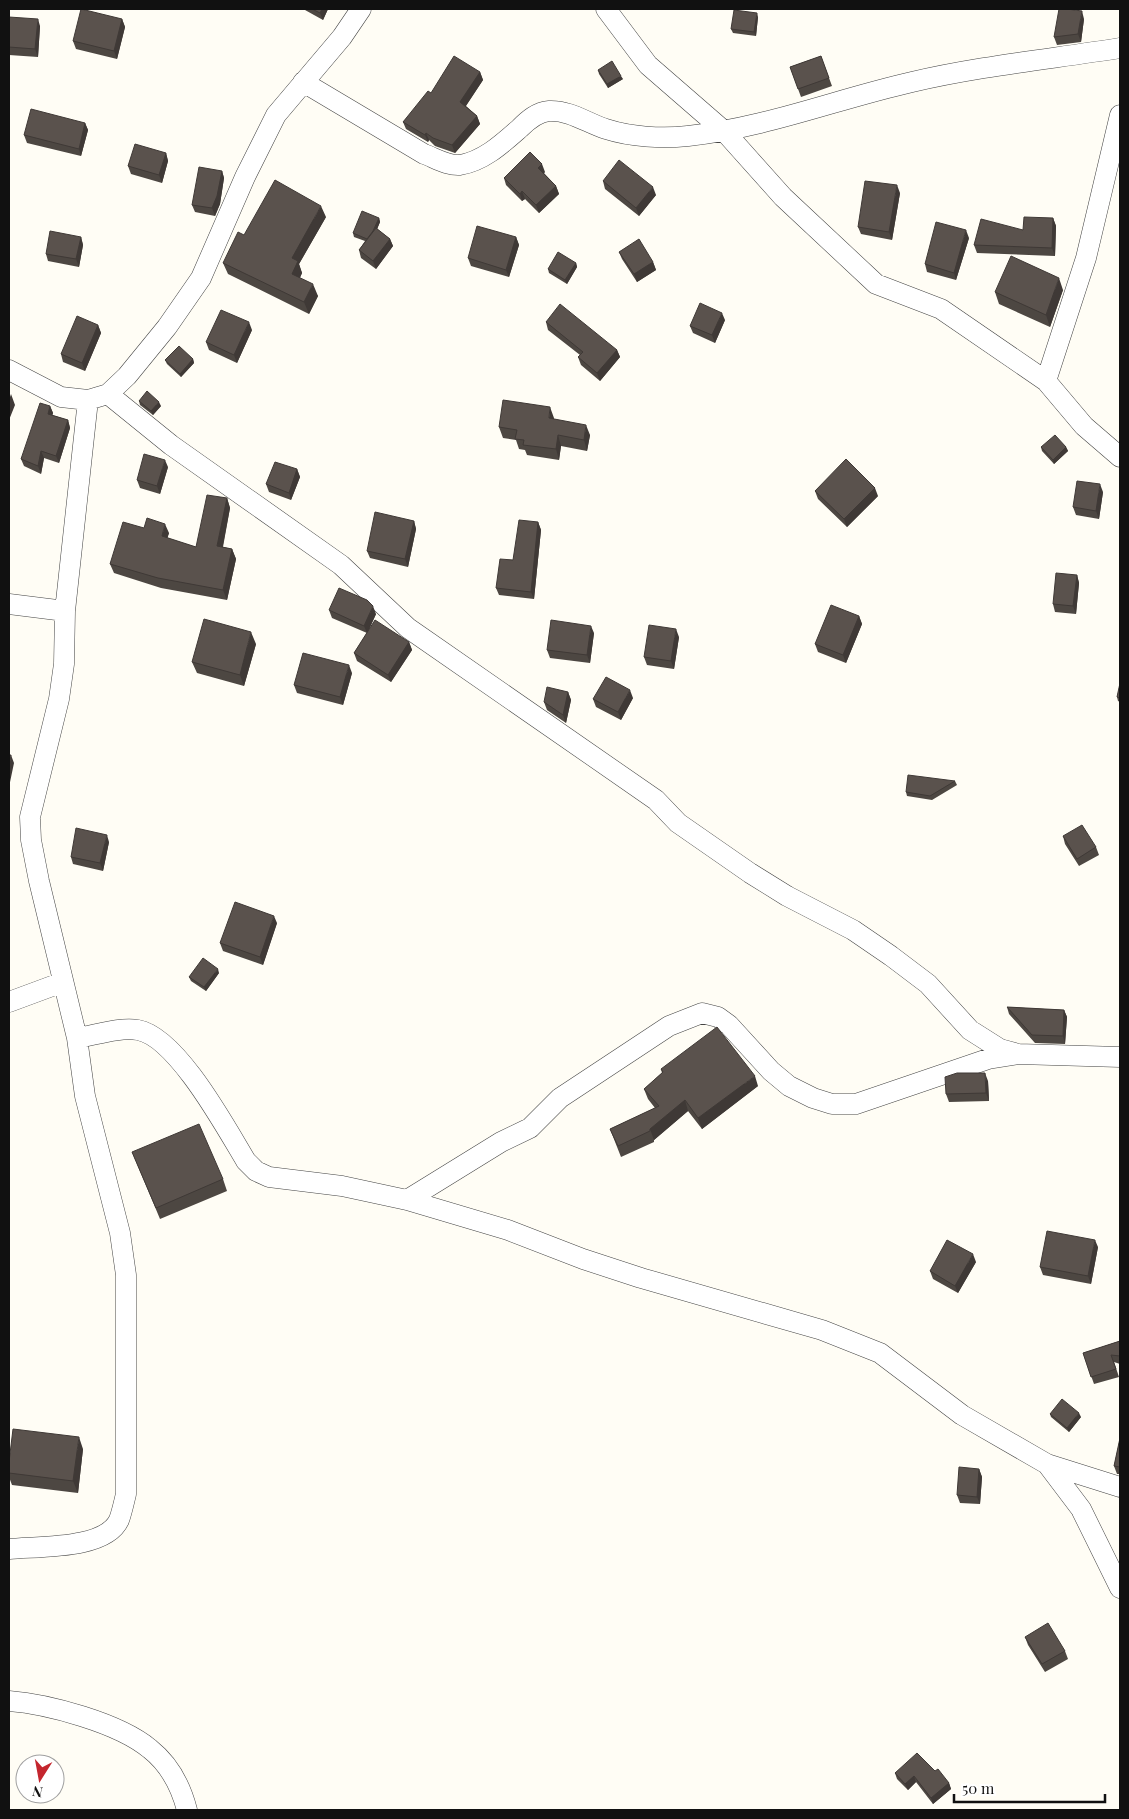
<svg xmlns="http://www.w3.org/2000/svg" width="1129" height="1819" font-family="'Playfair Display',serif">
	<rect width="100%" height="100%" fill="#fffdf5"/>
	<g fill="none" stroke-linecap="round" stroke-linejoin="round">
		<!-- minor casing -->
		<g stroke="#444" stroke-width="21">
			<path id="minor" d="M 606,9 L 648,65 L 724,131 L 783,197 L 876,284 L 941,309 L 1046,381 L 1084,426 L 1120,457
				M 303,82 L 424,154 C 435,158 448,166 460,165 C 484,161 503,143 520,128 C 528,120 537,112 549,111 C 570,110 587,123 606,129 C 631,137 662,139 688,136 C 765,128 837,99 912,82 C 980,66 1051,59 1120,48
				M 9,370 L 61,397 L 88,400 L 108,394 L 127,376 L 167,327 L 201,278 L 245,177 L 276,115 L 342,37 L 361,9
				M 1046,381 L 1086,258 L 1120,115
				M 108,394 L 171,445 L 341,565 L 408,628 L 656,800 L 678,823 L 750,873 L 787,896 L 853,930 L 891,956 L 928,984 L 970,1030 L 1000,1049 L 1018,1054
				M 9,604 L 65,611
				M 9,1002 L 63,982
				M 77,1038 C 96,1035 119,1027 138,1030 C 177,1037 226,1128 246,1161 L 256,1171 L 269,1177 L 342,1186 L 407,1200 L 508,1230 L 583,1259 L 641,1278 L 822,1330 L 880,1353 L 962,1415 L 1047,1464 L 1120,1487
				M 407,1200 L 501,1142 L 530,1128 L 560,1098 L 669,1026 L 702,1013 L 718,1017 L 729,1025 L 771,1071 L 789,1086 L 813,1098 L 832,1104 L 856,1104 L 988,1059 L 1018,1054 L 1120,1057
				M 1047,1464 L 1081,1509 L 1120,1588
				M 9,1549 C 37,1546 105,1550 119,1520 C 122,1512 124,1502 126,1494 L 126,1275 L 120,1233 L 85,1096 L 77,1038 L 39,881 L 31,840 L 30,817 L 59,699 L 64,664 L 65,611 L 88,400
				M 9,1701 C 48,1704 119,1723 150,1749 C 169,1764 181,1787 187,1810"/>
		</g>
		<!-- minor -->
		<use href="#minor" stroke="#fff" stroke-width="20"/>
	</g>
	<!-- wall -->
	<path fill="#4d4742" d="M 304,9 L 328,9 L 323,20 L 305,10 Z
		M 9,17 L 40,26 L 38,57 L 9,55 Z
		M 758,17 L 756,36 L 733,33 L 731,29 Z
		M 122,19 L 125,27 L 117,59 L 76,49 L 73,41 Z
		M 1084,19 L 1081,42 L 1057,45 L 1054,37 Z
		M 821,56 L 832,86 L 801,97 L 790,67 Z
		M 598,70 L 623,79 L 608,88 L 599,74 Z
		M 480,72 L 483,80 L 466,106 L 477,116 L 480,124 L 455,153 L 435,146 L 429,140 L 428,142 L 406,129 L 403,122 L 431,93 Z
		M 85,123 L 88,130 L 81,156 L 27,143 L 24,135 Z
		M 166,153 L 168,161 L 162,183 L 131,174 L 128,166 Z
		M 222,171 L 224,178 L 220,204 L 215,216 L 195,212 L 192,205 Z
		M 545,172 L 544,173 L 556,186 L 559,194 L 539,213 L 525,199 L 522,201 L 506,185 L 504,178 Z
		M 603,181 L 656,195 L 639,216 L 605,189 Z
		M 900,193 L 892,240 L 861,234 L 858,227 Z
		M 326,217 L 299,264 L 302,273 L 300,278 L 318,296 L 309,314 L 228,274 L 223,263 L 244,235 Z
		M 379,218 L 380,222 L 377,229 L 390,239 L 393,246 L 376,269 L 361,258 L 359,250 L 365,241 L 354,237 L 353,233 Z
		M 1053,218 L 1056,226 L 1055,256 L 977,253 L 974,245 L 1023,230 Z
		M 81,237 L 83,245 L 79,267 L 48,261 L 46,254 Z
		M 516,237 L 519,245 L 509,277 L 471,266 L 468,258 Z
		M 969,238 L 956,280 L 927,272 L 925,264 Z
		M 619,252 L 653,262 L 656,270 L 637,282 L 622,259 Z
		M 576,263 L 577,267 L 567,284 L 549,273 L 548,269 Z
		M 1063,290 L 1050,327 L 999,304 L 995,292 Z
		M 725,320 L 715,343 L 693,333 L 690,326 Z
		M 546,322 L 617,350 L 620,357 L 600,381 L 581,365 L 578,357 L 580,355 L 548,330 Z
		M 98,325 L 101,333 L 85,371 L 63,362 L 61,354 Z
		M 252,330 L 237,363 L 209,350 L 206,342 Z
		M 193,359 L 194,363 L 181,377 L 167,364 L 165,360 Z
		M 139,401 L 161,406 L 153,415 L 140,405 Z
		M 50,406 L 53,413 L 52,415 L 68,420 L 70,428 L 59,463 L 44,458 L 41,474 L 24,466 L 21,459 Z
		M 554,418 L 554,419 L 590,435 L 587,451 L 561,446 L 559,460 L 527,455 L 525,450 L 519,449 L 516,440 L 503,438 L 499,427 Z
		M 1041,447 L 1066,447 L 1068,451 L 1054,464 L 1042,451 Z
		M 168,467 L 160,494 L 140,488 L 137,480 Z
		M 297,469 L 300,477 L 291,500 L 269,492 L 266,484 Z
		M 815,491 L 878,496 L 847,527 L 818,499 Z
		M 1103,492 L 1099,519 L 1076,515 L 1073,507 Z
		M 227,498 L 230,508 L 223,547 L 232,549 L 236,559 L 227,600 L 161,588 L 114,573 L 110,564 L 144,528 L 169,533 L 167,538 L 196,547 Z
		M 414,521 L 416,529 L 408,567 L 370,558 L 367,551 Z
		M 538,522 L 541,530 L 534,599 L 499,595 L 496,588 Z
		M 1077,575 L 1079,583 L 1076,614 L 1055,612 L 1053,604 Z
		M 329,610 L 376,614 L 369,630 L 409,642 L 412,650 L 391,682 L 357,661 L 354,653 L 367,633 L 332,618 Z
		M 859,616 L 862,624 L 846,663 L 818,652 L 815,644 Z
		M 594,633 L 590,663 L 550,658 L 547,650 Z
		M 679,637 L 674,669 L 647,665 L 644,657 Z
		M 256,644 L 244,686 L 197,673 L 192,662 Z
		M 352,673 L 343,705 L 297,693 L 294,685 Z
		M 1120,683 L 1120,702 L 1118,701 L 1117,697 Z
		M 568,692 L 571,700 L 566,723 L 547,710 L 544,702 Z
		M 633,698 L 621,720 L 596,707 L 593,699 Z
		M 955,781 L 957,785 L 932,800 L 907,796 L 906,792 Z
		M 1063,836 L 1096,847 L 1099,855 L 1079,866 L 1065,844 Z
		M 109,842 L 103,871 L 73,864 L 71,857 Z
		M 277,923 L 263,965 L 223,951 L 220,943 Z
		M 219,973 L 206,991 L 191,981 L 189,977 Z
		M 1007,1007 L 1064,1010 L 1067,1017 L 1065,1044 L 1035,1043 L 1009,1014 Z
		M 661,1069 L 758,1086 L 702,1129 L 688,1111 L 654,1140 L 654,1142 L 621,1157 L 610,1129 L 655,1108 L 648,1099 L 644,1089 L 662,1073 Z
		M 988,1081 L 989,1101 L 949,1102 L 946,1094 Z
		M 132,1152 L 223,1179 L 227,1191 L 160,1219 Z
		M 1098,1247 L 1091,1284 L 1043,1275 L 1040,1267 Z
		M 976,1262 L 958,1293 L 933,1279 L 930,1271 Z
		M 1120,1341 L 1120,1364 L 1114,1362 L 1119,1377 L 1094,1384 L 1083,1353 Z
		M 1050,1414 L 1081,1417 L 1069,1432 L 1051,1417 Z
		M 1120,1438 L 1120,1474 L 1117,1474 L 1114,1466 Z
		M 83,1449 L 78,1493 L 12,1485 L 9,1477 L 9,1462 Z
		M 979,1469 L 982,1477 L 980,1504 L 960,1503 L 957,1495 Z
		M 1025,1637 L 1065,1651 L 1068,1659 L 1045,1672 L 1028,1645 Z
		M 935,1771 L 949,1783 L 951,1789 L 933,1804 L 916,1782 L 908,1790 L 897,1779 L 895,1773 Z"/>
	<!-- shaded-wall -->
	<path fill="#3f3936" d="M 322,9 L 328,9 L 323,20 L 320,13 Z
		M 1082,11 L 1084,19 L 1081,42 L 1078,34 Z
		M 757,13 L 758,17 L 756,36 L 754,32 Z
		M 38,19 L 40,26 L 38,57 L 35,49 Z
		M 122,19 L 125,27 L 117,59 L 114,51 Z
		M 480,72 L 483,80 L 463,110 L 460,102 Z
		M 621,76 L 623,79 L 608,88 L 607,84 Z
		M 477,116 L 480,124 L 455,153 L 452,145 Z
		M 85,123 L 88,130 L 81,156 L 79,149 Z
		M 426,133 L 429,140 L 428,142 L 425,135 Z
		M 166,153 L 168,161 L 162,183 L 159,175 Z
		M 542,164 L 545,172 L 541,176 L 538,168 Z
		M 222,171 L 224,178 L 220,204 L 215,216 L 212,208 Z
		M 897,185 L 900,193 L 892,240 L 889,232 Z
		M 556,186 L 559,194 L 539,213 L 536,205 Z
		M 653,187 L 656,195 L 639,216 L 636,208 Z
		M 522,191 L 525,199 L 522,201 L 520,194 Z
		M 321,206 L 326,217 L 299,264 L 302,273 L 296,285 L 292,274 L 292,258 Z
		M 379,218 L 380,222 L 371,244 L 370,240 Z
		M 1053,218 L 1056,226 L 1055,256 L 1052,248 Z
		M 966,230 L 969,238 L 956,280 L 954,273 Z
		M 81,237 L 83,245 L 79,267 L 76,259 Z
		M 516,237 L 519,245 L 509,277 L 506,270 Z
		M 390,239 L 393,246 L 376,269 L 373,261 Z
		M 653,262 L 656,270 L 637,282 L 634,274 Z
		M 576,263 L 577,267 L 567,284 L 565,280 Z
		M 1059,278 L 1063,290 L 1050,327 L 1046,315 Z
		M 313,284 L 318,296 L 309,314 L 304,302 Z
		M 722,313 L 725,320 L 715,343 L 712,335 Z
		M 249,322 L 252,330 L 237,363 L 234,355 Z
		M 98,325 L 101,333 L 85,371 L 82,363 Z
		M 617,350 L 620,357 L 600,381 L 597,373 Z
		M 193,359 L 194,363 L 181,377 L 180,374 Z
		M 11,394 L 15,405 L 9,420 L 9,400 Z
		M 159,402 L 161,406 L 153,415 L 151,411 Z
		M 50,406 L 53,413 L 51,421 L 48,414 Z
		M 550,407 L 554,418 L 553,428 L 549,418 Z
		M 68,420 L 70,428 L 59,463 L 56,456 Z
		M 586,425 L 590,435 L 587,451 L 584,440 Z
		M 558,435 L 561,446 L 559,460 L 556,449 Z
		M 1066,447 L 1068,451 L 1054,464 L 1053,460 Z
		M 41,451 L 44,458 L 41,474 L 38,466 Z
		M 165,460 L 168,467 L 160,494 L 157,486 Z
		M 297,469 L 300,477 L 291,500 L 289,493 Z
		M 1100,484 L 1103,492 L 1099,519 L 1096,511 Z
		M 875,488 L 878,496 L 847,527 L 844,519 Z
		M 227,498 L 230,508 L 221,555 L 217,546 Z
		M 414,521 L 416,529 L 408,567 L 405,559 Z
		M 538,522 L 541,530 L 534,599 L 531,592 Z
		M 165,524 L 169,533 L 165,546 L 162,536 Z
		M 232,549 L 236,559 L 227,600 L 223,590 Z
		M 1077,575 L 1079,583 L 1076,614 L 1073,606 Z
		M 373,606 L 376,614 L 367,633 L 364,626 Z
		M 859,616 L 862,624 L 846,663 L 843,655 Z
		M 591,626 L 594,633 L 590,663 L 587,655 Z
		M 676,629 L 679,637 L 674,669 L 671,661 Z
		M 251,632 L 256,644 L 244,686 L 240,675 Z
		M 409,642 L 412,650 L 391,682 L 388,675 Z
		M 349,665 L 352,673 L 343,705 L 340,697 Z
		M 630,690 L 633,698 L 621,720 L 618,712 Z
		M 568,692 L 571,700 L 566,723 L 563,715 Z
		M 11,755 L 14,763 L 9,787 L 9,767 Z
		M 107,835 L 109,842 L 103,871 L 100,863 Z
		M 274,916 L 277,923 L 263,965 L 260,957 Z
		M 218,969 L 219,973 L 206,991 L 204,987 Z
		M 1064,1010 L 1067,1017 L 1065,1044 L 1063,1036 Z
		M 985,1073 L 988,1081 L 989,1101 L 986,1093 Z
		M 755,1076 L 758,1086 L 702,1129 L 698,1118 Z
		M 685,1100 L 688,1111 L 654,1140 L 650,1129 Z
		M 1095,1240 L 1098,1247 L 1091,1284 L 1088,1276 Z
		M 973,1254 L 976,1262 L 958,1293 L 955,1286 Z
		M 1079,1413 L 1081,1417 L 1069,1432 L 1067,1428 Z
		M 79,1437 L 83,1449 L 78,1493 L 73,1481 Z
		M 979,1469 L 982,1477 L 980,1504 L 977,1497 Z
		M 914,1776 L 916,1782 L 908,1790 L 905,1784 Z
		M 949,1783 L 951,1789 L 933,1804 L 931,1798 Z"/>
	<!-- building -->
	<path fill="#5a524d" stroke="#3f3936" d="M 81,9 L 122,19 L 114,51 L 73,41 Z
		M 312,9 L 322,9 L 320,13 Z
		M 1059,9 L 1067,9 L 1082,11 L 1078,34 L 1054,37 Z
		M 734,10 L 757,13 L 754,32 L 731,29 Z
		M 9,17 L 38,19 L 35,49 L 9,47 Z
		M 454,56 L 480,72 L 460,102 L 477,116 L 452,145 L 433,138 L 426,133 L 425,135 L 403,122 L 428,91 L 431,93 Z
		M 821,56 L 829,78 L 798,89 L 790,67 Z
		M 612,61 L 621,76 L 607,84 L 598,70 Z
		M 31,109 L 85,123 L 79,149 L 24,135 Z
		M 135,144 L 166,153 L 159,175 L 128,166 Z
		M 530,152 L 542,164 L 538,168 L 556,186 L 536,205 L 522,191 L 520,194 L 504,178 Z
		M 619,160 L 653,187 L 636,208 L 603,181 Z
		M 199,167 L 222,171 L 217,196 L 212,208 L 192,205 Z
		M 275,180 L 321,206 L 292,258 L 298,261 L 292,274 L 313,284 L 304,302 L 223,263 L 238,232 L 244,235 Z
		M 865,181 L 897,185 L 889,232 L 858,227 Z
		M 362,211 L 379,218 L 373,231 L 367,239 L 353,233 Z
		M 1024,217 L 1053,218 L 1052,248 L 974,245 L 981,219 L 1023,230 Z
		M 936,222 L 966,230 L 954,273 L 925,264 Z
		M 477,226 L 516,237 L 506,270 L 468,258 Z
		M 376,228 L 390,239 L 373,261 L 359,250 Z
		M 50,231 L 81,237 L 76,259 L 46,254 Z
		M 639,239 L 653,262 L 634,274 L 619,252 Z
		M 558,252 L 576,263 L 565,280 L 548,269 Z
		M 1011,256 L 1059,278 L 1046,315 L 995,292 Z
		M 700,303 L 722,313 L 712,335 L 690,326 Z
		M 560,304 L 617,350 L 597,373 L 578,357 L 583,352 L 546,322 Z
		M 221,310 L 249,322 L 234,355 L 206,342 Z
		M 77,316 L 98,325 L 82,363 L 61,354 Z
		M 179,346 L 193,359 L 180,374 L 165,360 Z
		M 147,391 L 159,402 L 151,411 L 139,401 Z
		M 503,400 L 550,407 L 549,418 L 586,425 L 584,440 L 558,435 L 556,449 L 523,445 L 524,440 L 515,439 L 517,430 L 499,427 Z
		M 40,403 L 50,406 L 48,414 L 68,420 L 56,456 L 41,451 L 38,466 L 21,459 Z
		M 1055,435 L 1066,447 L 1053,460 L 1041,447 Z
		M 144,454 L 165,460 L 157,486 L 137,480 Z
		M 846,459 L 875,488 L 844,519 L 815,491 Z
		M 275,462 L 297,469 L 289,493 L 266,484 Z
		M 1077,481 L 1100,484 L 1096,511 L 1073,507 Z
		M 207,495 L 227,498 L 217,546 L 232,549 L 223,590 L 158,578 L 110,564 L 123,522 L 144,528 L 147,518 L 165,524 L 162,536 L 196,547 Z
		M 375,512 L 414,521 L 405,559 L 367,551 Z
		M 519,520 L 538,522 L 531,592 L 496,588 L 500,559 L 513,560 Z
		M 1056,573 L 1077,575 L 1073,606 L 1053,604 Z
		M 339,588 L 367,600 L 373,606 L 364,626 L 329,610 Z
		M 831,605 L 859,616 L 843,655 L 815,644 Z
		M 204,619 L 251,632 L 240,675 L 192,662 Z
		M 375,620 L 409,642 L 388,675 L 354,653 Z
		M 551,620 L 591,626 L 587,655 L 547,650 Z
		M 649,625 L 676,629 L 671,661 L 644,657 Z
		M 303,653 L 349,665 L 340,697 L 294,685 Z
		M 606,677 L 630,690 L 618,712 L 593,699 Z
		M 1120,683 L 1120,698 L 1117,697 Z
		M 547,687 L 568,692 L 563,715 L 544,702 Z
		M 9,755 L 11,755 L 9,767 Z
		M 908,775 L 955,781 L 930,796 L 906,792 Z
		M 1082,825 L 1096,847 L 1077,859 L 1063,836 Z
		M 76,828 L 107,835 L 100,863 L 71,857 Z
		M 235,902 L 274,916 L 260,957 L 220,943 Z
		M 203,958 L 218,969 L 204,987 L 189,977 Z
		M 1007,1007 L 1064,1010 L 1063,1036 L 1032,1035 Z
		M 717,1027 L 755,1076 L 698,1118 L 685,1100 L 650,1129 L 650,1131 L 618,1146 L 610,1129 L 659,1106 L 644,1089 L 663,1072 L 661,1069 Z
		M 957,1073 L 985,1073 L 986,1093 L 946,1094 L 945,1077 Z
		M 199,1124 L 223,1179 L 156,1208 L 132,1152 Z
		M 1047,1231 L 1095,1240 L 1088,1276 L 1040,1267 Z
		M 947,1240 L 973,1254 L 955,1286 L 930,1271 Z
		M 1120,1341 L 1120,1356 L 1111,1355 L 1116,1369 L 1091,1377 L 1083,1353 Z
		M 1062,1399 L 1079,1413 L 1067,1428 L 1050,1414 Z
		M 13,1429 L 79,1437 L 73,1481 L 9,1473 L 9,1462 Z
		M 1120,1438 L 1120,1467 L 1114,1466 Z
		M 959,1467 L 979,1469 L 977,1497 L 957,1495 Z
		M 1048,1623 L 1065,1651 L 1042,1664 L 1025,1637 Z
		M 917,1753 L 935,1771 L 938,1769 L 949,1783 L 931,1798 L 914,1776 L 905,1784 L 895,1773 Z"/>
	<!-- border -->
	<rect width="1129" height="1819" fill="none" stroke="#111111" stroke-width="20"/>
	<!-- north arrow -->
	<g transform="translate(40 1779) rotate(191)"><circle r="24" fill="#ffffff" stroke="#a0a0a0"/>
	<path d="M0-4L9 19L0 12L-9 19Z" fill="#c4262e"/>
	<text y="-8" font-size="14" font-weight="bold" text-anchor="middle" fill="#111111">N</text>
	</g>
	<!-- scale -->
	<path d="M954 1794v8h151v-8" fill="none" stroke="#111111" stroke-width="2.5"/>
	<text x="962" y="1794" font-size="15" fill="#111111" stroke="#ffffff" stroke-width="4" paint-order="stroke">50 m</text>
</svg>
